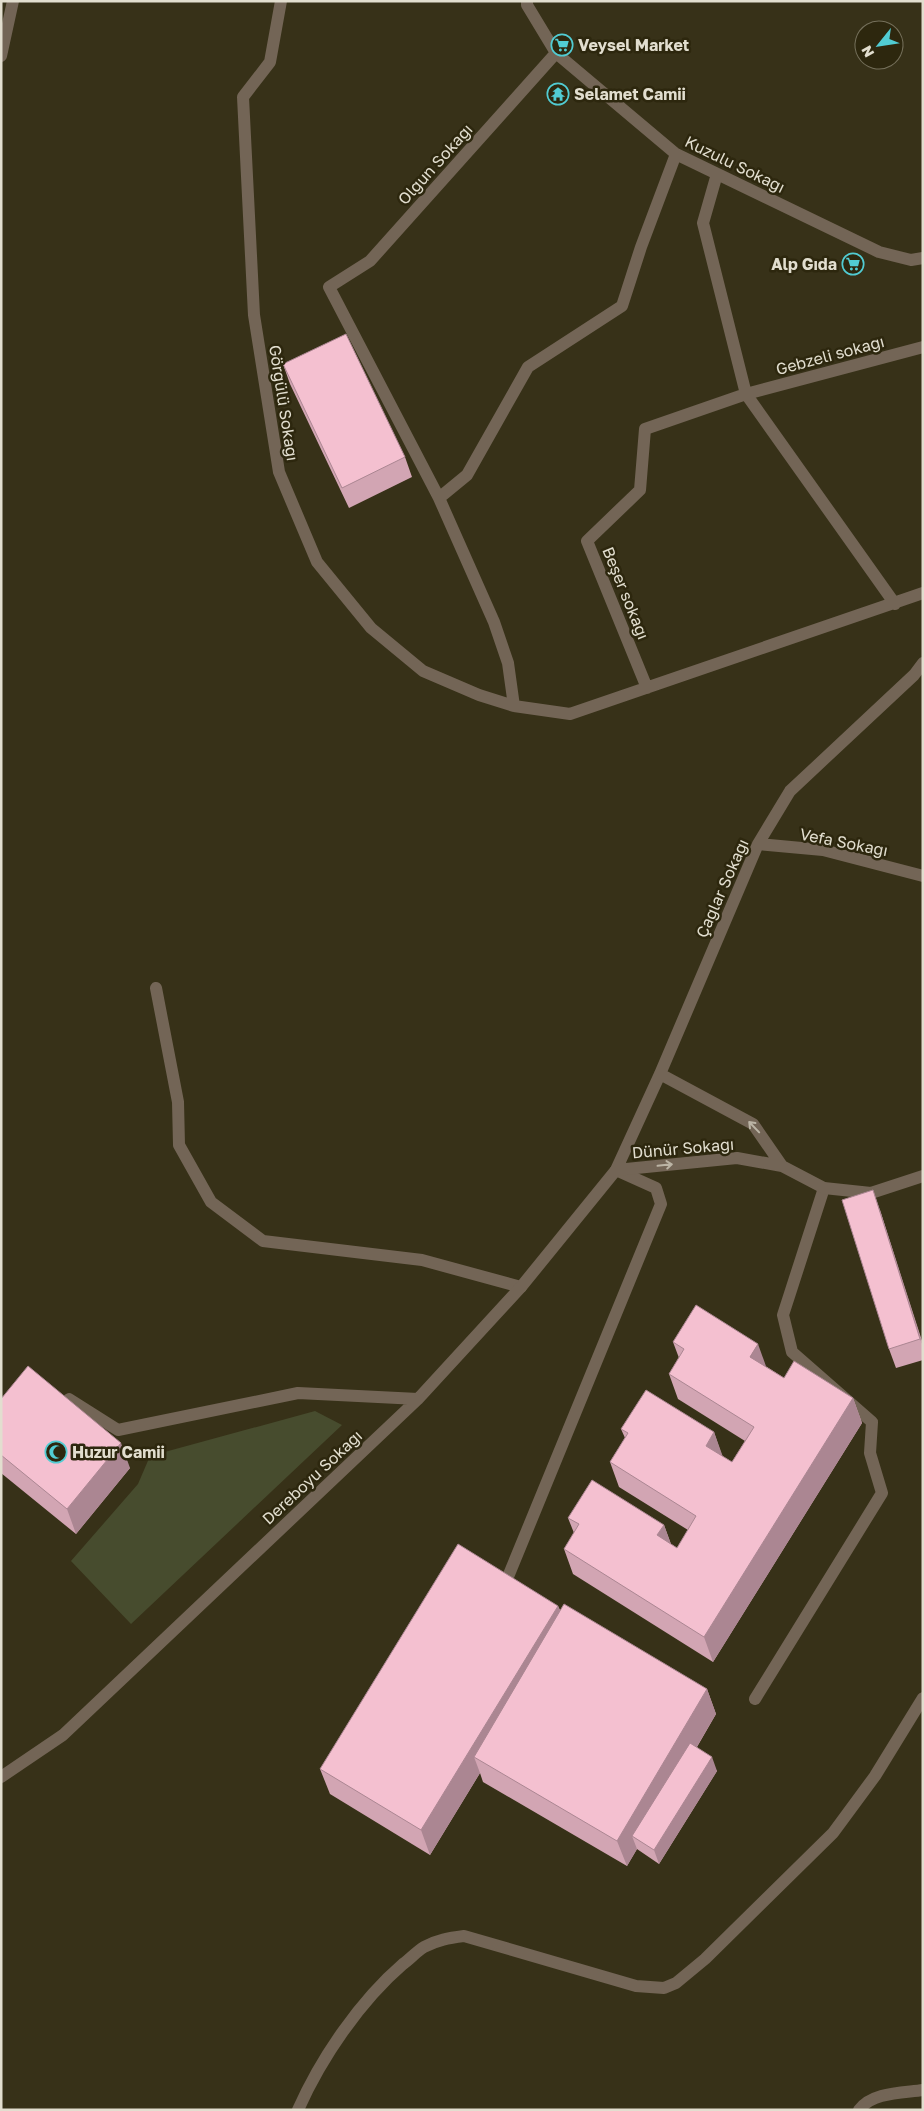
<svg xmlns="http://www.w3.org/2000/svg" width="924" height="2111" font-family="'Golos Text',sans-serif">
	<rect width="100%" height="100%" fill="#373118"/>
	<!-- green -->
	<path fill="#474c2e" d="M 315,1411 L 342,1425 L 131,1624 L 71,1561 L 138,1484 L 150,1456 Z"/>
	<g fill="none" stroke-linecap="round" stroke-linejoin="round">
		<!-- service -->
		<path stroke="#736556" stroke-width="12" d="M 156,988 L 178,1102 L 179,1145 L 211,1202 L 263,1241 L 422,1260 L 521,1287
			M 503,1589 L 661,1204 L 656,1188 L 616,1170
			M 755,1699 L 882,1493 L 870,1453 L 872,1422 L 792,1352 L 783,1315 L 824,1188
			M 298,2110 C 321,2058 360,2001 403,1964 C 410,1959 416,1952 424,1947 C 437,1940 449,1938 464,1936 L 636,1986 L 664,1988 L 676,1983 L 705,1959 L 833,1833 L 875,1776 L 923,1698
			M 859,2110 C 872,2092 902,2093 923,2090"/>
		<!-- minor -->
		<path stroke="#736556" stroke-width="12" d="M 281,1 L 270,62 L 243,97 L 254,315 L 279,472 L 317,562 L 371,628 L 423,671 L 479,695 L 514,706 L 570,714 L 923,593
			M 527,1 L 527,5 L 556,53 L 676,154 L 879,252 L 911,260 L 923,258
			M 1,56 L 13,1
			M 717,174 L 703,223 L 746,394 L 895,604
			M 439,498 L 467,475 L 528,367 L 622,306 L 641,247 L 676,154
			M 647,688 L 587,541 L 640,490 L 645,429 L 746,394 L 923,347
			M 514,706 L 508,663 L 494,622 L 439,498 L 329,287 L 370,261 L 556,53
			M 758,844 L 823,850 L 923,876
			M 660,1074 L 753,1124 L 782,1166
			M 616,1170 L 737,1158 L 782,1166 L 824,1188 L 871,1193 L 923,1176
			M 69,1399 L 118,1430 L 298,1393 L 418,1399
			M 1,1777 L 63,1735 L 418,1399 L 521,1287 L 616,1170 L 660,1074 L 758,844 L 790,791 L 914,675 L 923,663"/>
	</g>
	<!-- wall -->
	<path fill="#d2a5b3" d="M 283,364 L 405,457 L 412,477 L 349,508 L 290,384 Z
		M 880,1210 L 923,1344 L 923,1360 L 896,1368 L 889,1349 Z
		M 673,1342 L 767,1367 L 784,1378 L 853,1398 L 862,1423 L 713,1662 L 573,1574 L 564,1549 L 574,1533 L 568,1518 L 664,1525 L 671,1544 L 677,1548 L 688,1530 L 619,1487 L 610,1462 L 625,1438 L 621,1429 L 714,1432 L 722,1456 L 732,1462 L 745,1441 L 678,1399 L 669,1374 L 679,1358 Z
		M 1,1399 L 130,1468 L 76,1534 L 1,1473 Z
		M 558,1606 L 560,1610 L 707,1689 L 716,1714 L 697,1747 L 717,1771 L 659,1864 L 637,1849 L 627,1866 L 483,1782 L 480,1773 L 430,1855 L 330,1794 L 320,1769 Z"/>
	<!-- shaded-wall -->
	<path fill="#ab8692" d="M 873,1190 L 880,1210 L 923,1346 L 920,1339 Z
		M 758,1344 L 767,1369 L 750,1357 Z
		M 853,1398 L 862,1423 L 713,1662 L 704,1637 Z
		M 714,1432 L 723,1457 L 706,1446 Z
		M 121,1443 L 130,1468 L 76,1534 L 67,1509 Z
		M 664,1525 L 673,1550 L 657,1535 Z
		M 558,1606 L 568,1631 L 474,1757 L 480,1773 L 430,1855 L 421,1830 Z
		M 707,1689 L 716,1714 L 641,1842 L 632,1836 L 637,1849 L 627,1866 L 617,1841 Z
		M 712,1757 L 717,1771 L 659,1864 L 654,1850 Z"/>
	<!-- building -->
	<path fill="#f4c0d0" stroke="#ab8692" d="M 346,334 L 405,457 L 342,488 L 283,364 Z
		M 873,1190 L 920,1339 L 889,1349 L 842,1200 Z
		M 696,1305 L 758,1344 L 750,1357 L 784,1378 L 794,1361 L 853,1398 L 704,1637 L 564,1549 L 579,1524 L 568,1518 L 592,1480 L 664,1525 L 657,1535 L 677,1548 L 696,1516 L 610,1462 L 628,1433 L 621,1429 L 646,1390 L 714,1432 L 706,1446 L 732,1462 L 754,1427 L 669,1374 L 684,1349 L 673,1342 Z
		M 28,1366 L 121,1443 L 67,1509 L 1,1455 L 1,1399 Z
		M 458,1544 L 558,1606 L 421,1830 L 320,1769 Z
		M 564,1604 L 707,1689 L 617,1841 L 474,1757 Z
		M 690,1743 L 712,1757 L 654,1850 L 632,1836 Z"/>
	<!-- one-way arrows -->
	<defs><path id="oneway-shaft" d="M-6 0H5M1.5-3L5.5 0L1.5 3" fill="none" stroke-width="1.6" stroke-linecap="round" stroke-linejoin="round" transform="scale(1.25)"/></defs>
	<g stroke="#bbb4a5">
		<use href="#oneway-shaft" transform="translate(754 1127) rotate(-134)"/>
		<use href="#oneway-shaft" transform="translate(665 1165) rotate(-6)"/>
	</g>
	<!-- icons -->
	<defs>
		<g id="supermarket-ring" transform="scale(1.125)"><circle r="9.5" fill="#2d270e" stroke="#51ccd3" stroke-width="1.5"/><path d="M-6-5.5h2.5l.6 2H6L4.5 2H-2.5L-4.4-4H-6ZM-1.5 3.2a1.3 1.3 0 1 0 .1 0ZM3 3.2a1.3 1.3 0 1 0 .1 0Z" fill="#51ccd3"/></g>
		<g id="temple-ring" transform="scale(1.125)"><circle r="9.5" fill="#2d270e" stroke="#51ccd3" stroke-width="1.5"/><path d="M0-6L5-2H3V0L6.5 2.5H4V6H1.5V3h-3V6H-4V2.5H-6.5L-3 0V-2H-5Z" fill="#51ccd3"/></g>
		<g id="mosque-ring" transform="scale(1.125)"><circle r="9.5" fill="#2d270e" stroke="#51ccd3" stroke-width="1.5"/><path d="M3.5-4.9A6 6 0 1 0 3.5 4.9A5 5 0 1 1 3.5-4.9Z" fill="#51ccd3"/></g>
	</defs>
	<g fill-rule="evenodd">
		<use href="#supermarket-ring" x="562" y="45"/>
		<use href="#temple-ring" x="558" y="94"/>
		<use href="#supermarket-ring" x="853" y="264"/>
		<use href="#mosque-ring" x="56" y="1452"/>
	</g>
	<g text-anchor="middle" stroke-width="5" stroke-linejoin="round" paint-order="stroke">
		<!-- poi labels -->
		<g font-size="16" font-weight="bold" fill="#e2decf" stroke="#2d270e" text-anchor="start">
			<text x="578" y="51">Veysel Market</text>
			<text x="574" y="100">Selamet Camii</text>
			<text x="837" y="270" text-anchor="end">Alp Gıda</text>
			<text x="72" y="1458">Huzur Camii</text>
		</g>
		<!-- street labels -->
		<g font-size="16" fill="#e2decf" stroke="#2d270e">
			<text transform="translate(435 164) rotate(-48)" y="6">Olgun Sokağı</text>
			<text transform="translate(735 164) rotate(26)" y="6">Kuzulu Sokağı</text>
			<text transform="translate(830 355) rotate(-15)" y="6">Gebzeli sokağı</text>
			<text transform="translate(284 403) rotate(81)" y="6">Görgülü Sokağı</text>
			<text transform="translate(626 593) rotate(68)" y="6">Beşer sokağı</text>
			<text transform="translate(844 842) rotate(11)" y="6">Vefa Sokağı</text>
			<text transform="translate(722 888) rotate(-66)" y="6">Çağlar Sokağı</text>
			<text transform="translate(683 1148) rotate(-5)" y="6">Dünür Sokağı</text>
			<text transform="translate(312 1477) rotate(-43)" y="6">Dereboyu Sokağı</text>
		</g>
	</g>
	<!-- border -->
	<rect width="924" height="2111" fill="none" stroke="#e2decf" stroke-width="5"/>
	<!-- north arrow -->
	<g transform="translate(879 45) rotate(240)"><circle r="24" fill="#2d270e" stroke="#75705b"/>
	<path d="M0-4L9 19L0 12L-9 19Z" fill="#51ccd3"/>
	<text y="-8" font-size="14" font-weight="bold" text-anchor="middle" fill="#e2decf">N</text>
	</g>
</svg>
